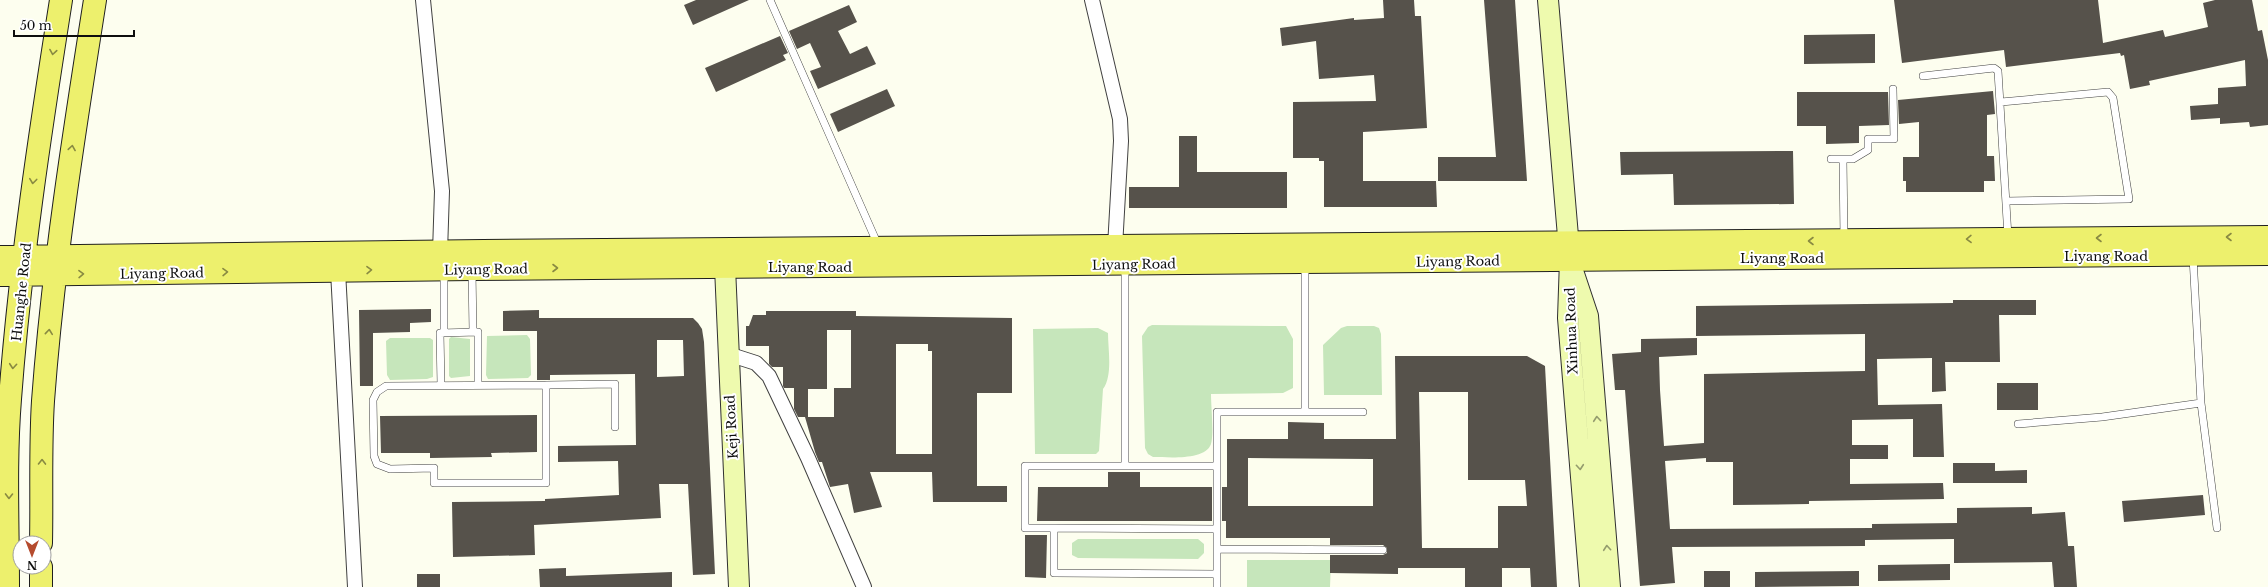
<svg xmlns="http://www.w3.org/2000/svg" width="2268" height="587" font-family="'Libre Baskerville',serif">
	<rect width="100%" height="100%" fill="#fdfeef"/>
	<!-- green -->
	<path fill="#c6e6bb" d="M 1152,325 L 1286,326 L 1293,339 L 1293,388 L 1283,393 L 1211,394 C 1211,406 1214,434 1211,444 C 1205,461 1168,457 1153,457 L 1148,454 L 1145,448 L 1142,336 L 1148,327 Z
		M 1347,326 L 1374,326 L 1379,328 L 1381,334 L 1382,395 L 1324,395 L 1323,345 L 1341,328 Z
		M 1098,328 L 1108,333 C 1108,350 1113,375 1103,389 L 1099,451 L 1096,454 L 1035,454 L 1033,329 Z
		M 527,335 L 530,339 L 531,375 L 528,378 L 488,379 L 486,375 L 487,336 Z
		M 451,337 L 470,339 L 470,376 L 451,378 L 449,376 L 449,339 Z
		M 390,338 L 430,338 L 433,340 L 433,377 L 427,379 L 390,380 L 387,375 L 386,341 Z
		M 1078,539 L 1198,539 L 1204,544 L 1204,553 L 1198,559 L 1078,558 L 1072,555 L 1072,543 Z
		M 1247,560 L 1331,560 L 1330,587 L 1247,587 Z"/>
	<!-- building -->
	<path fill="#56524b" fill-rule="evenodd" d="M 696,0 L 749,0 L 693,25 L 684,5 Z
		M 1383,0 L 1414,0 L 1415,16 L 1421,16 L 1427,128 L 1363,132 L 1363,181 L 1436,181 L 1437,207 L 1324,207 L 1324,161 L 1319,161 L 1319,158 L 1293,158 L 1293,102 L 1376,101 L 1374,75 L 1319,79 L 1316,41 L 1282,46 L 1280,28 L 1354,18 L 1354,20 L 1384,18 Z
		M 1484,0 L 1515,0 L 1527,181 L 1438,181 L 1438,157 L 1496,157 Z
		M 1894,0 L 2098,0 L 2103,43 L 2163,30 L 2165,37 L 2208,27 L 2203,3 L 2215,0 L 2252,0 L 2258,31 L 2262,30 L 2268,60 L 2268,125 L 2250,127 L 2249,122 L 2220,124 L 2220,118 L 2191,120 L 2190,106 L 2218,104 L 2218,88 L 2246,86 L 2245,60 L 2149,81 L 2150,85 L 2130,89 L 2124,55 L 2121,56 L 2120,53 L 2006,67 L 2004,50 L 1902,63 Z
		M 849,5 L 857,22 L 838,31 L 850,54 L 867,46 L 876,64 L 818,89 L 810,71 L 821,67 L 810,43 L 797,49 L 789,31 Z
		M 1875,34 L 1875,63 L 1804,64 L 1804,35 Z
		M 780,36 L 788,53 L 783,55 L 786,60 L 716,92 L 705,68 Z
		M 887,89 L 895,106 L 838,132 L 830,114 Z
		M 1993,91 L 1995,114 L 1987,115 L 1987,156 L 1994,156 L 1995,181 L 1984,181 L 1984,192 L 1906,192 L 1906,181 L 1903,181 L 1903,157 L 1919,157 L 1919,122 L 1899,124 L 1898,100 Z
		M 1797,92 L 1888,92 L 1889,125 L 1859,126 L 1859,143 L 1826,144 L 1826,126 L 1797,126 Z
		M 1179,136 L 1197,136 L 1197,172 L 1287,172 L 1287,208 L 1129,208 L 1129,187 L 1179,187 Z
		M 1793,151 L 1794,204 L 1674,205 L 1673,174 L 1621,175 L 1620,152 Z
		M 1953,300 L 2036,300 L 2036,315 L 1999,315 L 2000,362 L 1945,362 L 1946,391 L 1932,392 L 1932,358 L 1877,359 L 1878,405 L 1942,404 L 1944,457 L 1913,457 L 1913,419 L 1852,420 L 1852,445 L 1888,445 L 1888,459 L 1850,459 L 1850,484 L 1943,483 L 1944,499 L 1809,501 L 1809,504 L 1733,505 L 1733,462 L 1706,462 L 1706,458 L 1665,461 L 1670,529 L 1872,528 L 1872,524 L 1957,523 L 1957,508 L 2032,507 L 2032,514 L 2065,512 L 2068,546 L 2074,546 L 2077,587 L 2054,587 L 2052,562 L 1954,563 L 1954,539 L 1865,540 L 1865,546 L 1672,547 L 1675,583 L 1640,586 L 1625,390 L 1615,390 L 1612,354 L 1641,352 L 1641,339 L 1697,338 L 1697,355 L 1659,357 L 1660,390 L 1664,446 L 1704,443 L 1704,374 L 1865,371 L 1865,334 L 1696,336 L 1696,306 L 1953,303 Z
		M 431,309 L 431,322 L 410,323 L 410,332 L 373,333 L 373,386 L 360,386 L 359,310 Z
		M 539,310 L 539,318 L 693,318 L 698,323 L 702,329 L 704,342 L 715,574 L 693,575 L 688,484 L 659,484 L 661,518 L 534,525 L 535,555 L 453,557 L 452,502 L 545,501 L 545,499 L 619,495 L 618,461 L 558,462 L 558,446 L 636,445 L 635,374 L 550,375 L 550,380 L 537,380 L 537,331 L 503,331 L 503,311 ZM 657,340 L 683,340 L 684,376 L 657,377 Z
		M 766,311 L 856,311 L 856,316 L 1012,318 L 1012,393 L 977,393 L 977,486 L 1007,486 L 1007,502 L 933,502 L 932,472 L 870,472 L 882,507 L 854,513 L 848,484 L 830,487 L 822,462 L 819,462 L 815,452 L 805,417 L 798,417 L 794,409 L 794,388 L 784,388 L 783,386 L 783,367 L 772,367 L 769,364 L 769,346 L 746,346 L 746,326 L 749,326 L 753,315 L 766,315 ZM 827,330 L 851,330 L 851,388 L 834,388 L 834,417 L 808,417 L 808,389 L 827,389 ZM 896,344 L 928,344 L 928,351 L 932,351 L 932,454 L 896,454 Z
		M 1395,356 L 1527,356 L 1545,366 L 1557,587 L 1531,587 L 1530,568 L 1502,568 L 1502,587 L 1465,587 L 1465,568 L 1398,568 L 1398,574 L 1330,573 L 1330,555 L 1383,555 L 1387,553 L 1387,548 L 1383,545 L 1330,545 L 1330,538 L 1226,538 L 1226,521 L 1222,521 L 1222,487 L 1227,487 L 1227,439 L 1288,439 L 1288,422 L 1324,423 L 1324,439 L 1396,439 ZM 1419,392 L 1468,392 L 1468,480 L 1525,480 L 1527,506 L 1498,506 L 1498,548 L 1422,548 ZM 1248,458 L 1373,459 L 1373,506 L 1248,506 Z
		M 1997,383 L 2038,383 L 2038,410 L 1997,410 Z
		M 537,415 L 537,452 L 491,453 L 492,457 L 430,458 L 430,453 L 381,453 L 380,416 Z
		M 1953,463 L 1995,463 L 1995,471 L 2027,470 L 2027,483 L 1953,483 Z
		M 1108,472 L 1140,472 L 1140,487 L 1212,487 L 1212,521 L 1037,521 L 1038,487 L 1108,487 Z
		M 2203,495 L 2205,515 L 2124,522 L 2122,501 Z
		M 1025,535 L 1047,535 L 1046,578 L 1025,577 Z
		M 1950,564 L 1950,580 L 1878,581 L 1878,565 Z
		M 566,568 L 566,576 L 672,572 L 672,587 L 540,587 L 539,569 Z
		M 1704,571 L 1730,571 L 1730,587 L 1704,587 Z
		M 1859,571 L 1859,586 L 1755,587 L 1755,572 Z
		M 417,574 L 440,574 L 440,587 L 417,587 Z"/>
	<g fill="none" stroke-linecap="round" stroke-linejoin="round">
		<!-- lane casing -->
		<g stroke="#414141" stroke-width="8">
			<path id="lane" d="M 770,0 L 878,245
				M 1923,76 L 1994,68 L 1998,71 L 2008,237
				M 2001,102 L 2108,92 L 2113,98 L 2129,199 L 2006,201
				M 1831,159 L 1843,159
				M 1844,238 L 1843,159 L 1853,159 L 1868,150 L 1868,139 L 1894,139 L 1893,89
				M 2193,257 L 2201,403 L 2217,528
				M 1125,266 L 1125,466 L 1217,466 L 1217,587
				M 444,271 L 444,333
				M 472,271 L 473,332
				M 441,385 L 440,333 L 478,332 L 478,385
				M 546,385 L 546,483 L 434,483 L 434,468 L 390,469 L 377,464 L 374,456 L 373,400 L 377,392 L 386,386 Z
				M 546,385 L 615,384 L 615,427
				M 1305,412 L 1305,264
				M 2018,424 L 2102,417 L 2201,403
				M 1217,466 L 1217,412 L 1363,412
				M 1054,528 L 1025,528 L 1025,466 L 1125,466
				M 1217,529 L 1054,528 L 1054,573 L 1217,574
				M 1217,549 L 1383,550"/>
		</g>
		<!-- street casing -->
		<g stroke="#414141" stroke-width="16">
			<path id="street" d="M 423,0 L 442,191 L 440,252
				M 1092,0 L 1120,119 L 1121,141 L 1115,247
				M 338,271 L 355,587
				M 728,354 L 756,363 L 769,376 L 808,458 L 864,587"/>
		</g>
		<!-- secondary casing -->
		<g stroke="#303030" stroke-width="22">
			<path id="secondary" d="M 1548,0 L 1570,260 L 1568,318 L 1590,587
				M 725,267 L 739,587
				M 1574,274 L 1588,316 L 1610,587"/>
		</g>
		<!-- primary casing -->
		<g stroke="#1f1f1f" stroke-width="24">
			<path id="primary" d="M 0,257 L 483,251 L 2268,237
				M 0,275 L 472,269 L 2268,254
				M 41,543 C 42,496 40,448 43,401 C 53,266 74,133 95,0
				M 8,587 C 8,525 5,461 10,399 C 20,265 40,133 61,0
				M 41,587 L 41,567"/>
		</g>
		<!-- lane -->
		<use href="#lane" stroke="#fff" stroke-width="7"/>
		<!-- street -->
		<use href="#street" stroke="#fff" stroke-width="14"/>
		<!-- secondary -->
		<use href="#secondary" stroke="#eefaae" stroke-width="20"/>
		<!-- primary -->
		<use href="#primary" stroke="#edf06d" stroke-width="22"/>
	</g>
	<!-- one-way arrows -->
	<defs><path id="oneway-chevron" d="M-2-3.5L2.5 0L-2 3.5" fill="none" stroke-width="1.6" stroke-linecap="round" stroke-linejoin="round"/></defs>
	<g stroke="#898a42">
		<use href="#oneway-chevron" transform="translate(53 52) rotate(99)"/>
		<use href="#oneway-chevron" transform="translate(72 148) rotate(-81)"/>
		<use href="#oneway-chevron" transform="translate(33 181) rotate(97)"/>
		<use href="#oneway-chevron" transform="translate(2229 237) rotate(180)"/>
		<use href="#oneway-chevron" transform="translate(2099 238) rotate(180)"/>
		<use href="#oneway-chevron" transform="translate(1969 239) rotate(179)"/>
		<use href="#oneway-chevron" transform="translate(1811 241) rotate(180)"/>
		<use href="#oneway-chevron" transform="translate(555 268)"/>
		<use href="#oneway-chevron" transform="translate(369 270) rotate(-1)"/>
		<use href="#oneway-chevron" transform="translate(225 272) rotate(-1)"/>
		<use href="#oneway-chevron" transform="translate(81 274) rotate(-1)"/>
		<use href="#oneway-chevron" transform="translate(49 332) rotate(-84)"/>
		<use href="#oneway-chevron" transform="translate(13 366) rotate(95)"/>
		<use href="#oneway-chevron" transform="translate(42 462) rotate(-89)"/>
		<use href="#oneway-chevron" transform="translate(9 496) rotate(91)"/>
	</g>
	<g stroke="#949c6e">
		<use href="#oneway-chevron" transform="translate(1597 419) rotate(-95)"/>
		<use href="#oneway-chevron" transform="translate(1580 467) rotate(85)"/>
		<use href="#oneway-chevron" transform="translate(1607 548) rotate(-95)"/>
	</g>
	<g text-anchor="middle" stroke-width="4" stroke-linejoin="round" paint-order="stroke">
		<!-- street labels -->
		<g font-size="13" fill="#0e0e0e" stroke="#fff">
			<text x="2106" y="261">Liyang Road</text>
			<text x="1782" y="263">Liyang Road</text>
			<text transform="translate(1458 261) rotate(-1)" y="5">Liyang Road</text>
			<text transform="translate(1134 264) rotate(-1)" y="5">Liyang Road</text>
			<text x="810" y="272">Liyang Road</text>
			<text transform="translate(486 269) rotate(-1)" y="5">Liyang Road</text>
			<text transform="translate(162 273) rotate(-1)" y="5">Liyang Road</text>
			<text transform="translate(21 292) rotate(-84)" y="5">Huanghe Road</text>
			<text transform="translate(1571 331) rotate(-92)" y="5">Xinhua Road</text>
			<text transform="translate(731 427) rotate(-93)" y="5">Keji Road</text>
		</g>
	</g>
	<!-- north arrow -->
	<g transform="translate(32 555) rotate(180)"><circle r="19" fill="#ffffff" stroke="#9f9f9f"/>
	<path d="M0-3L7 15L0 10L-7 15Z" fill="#b54b2e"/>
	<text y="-6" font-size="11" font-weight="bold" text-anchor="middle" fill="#0e0e0e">N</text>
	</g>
	<!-- scale -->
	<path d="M14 30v6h120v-6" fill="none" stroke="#0e0e0e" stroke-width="2"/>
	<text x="20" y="30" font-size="12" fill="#0e0e0e" stroke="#ffffff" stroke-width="3" paint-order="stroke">50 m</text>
</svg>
